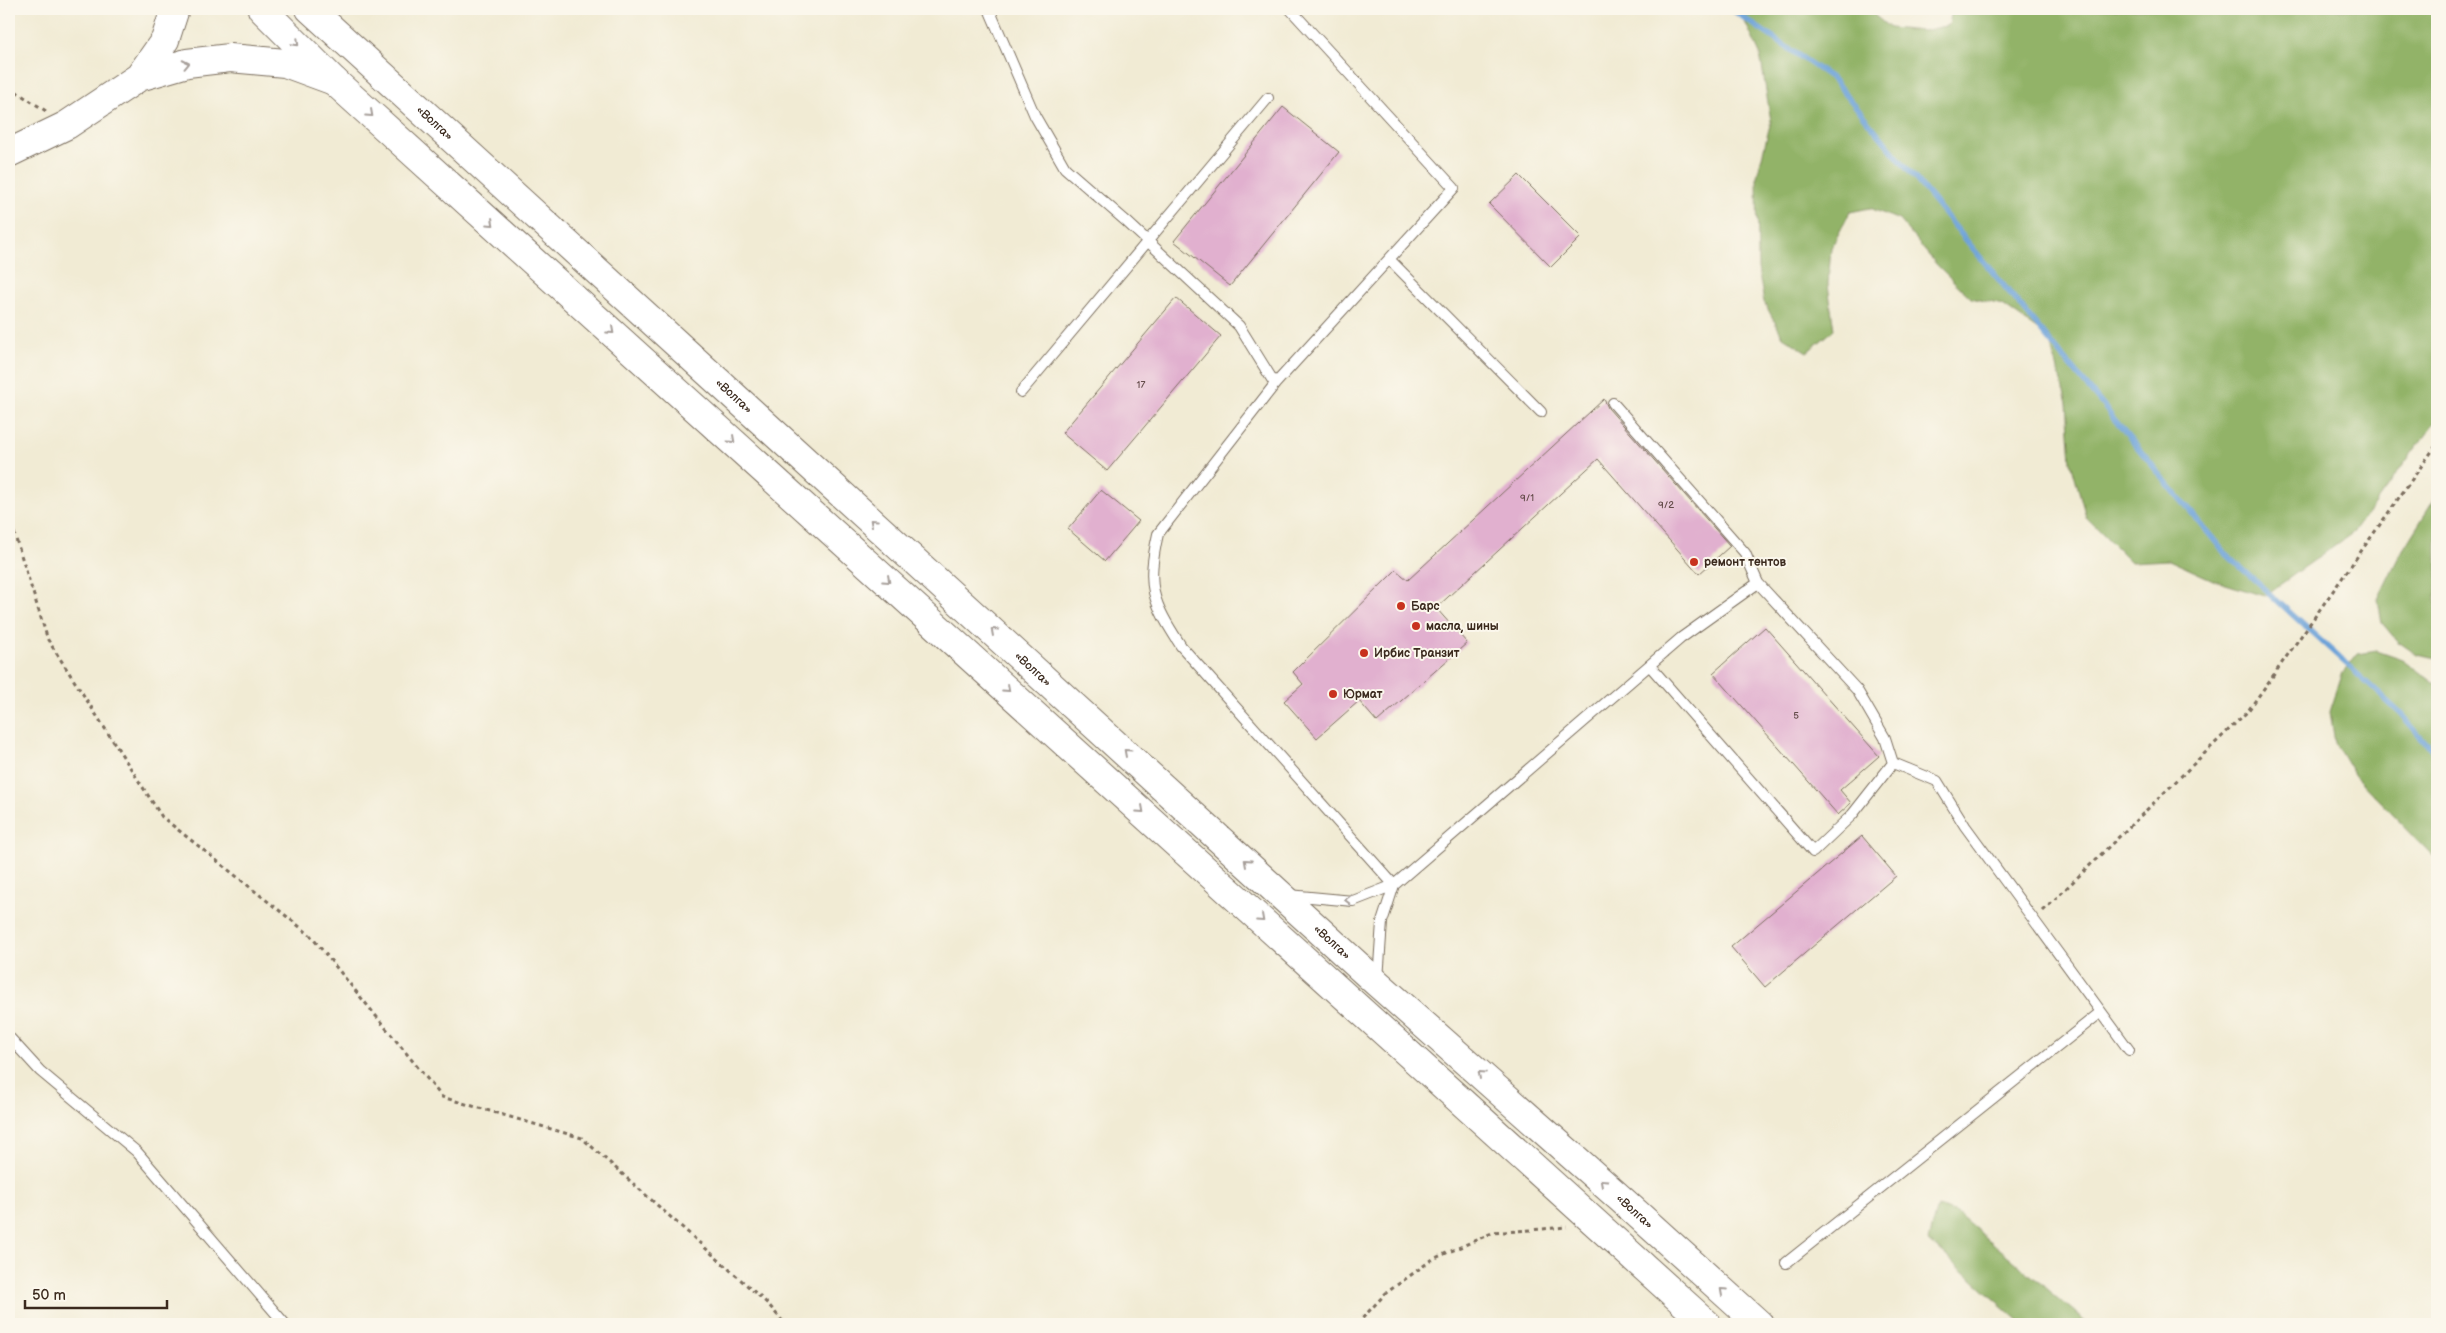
<svg xmlns="http://www.w3.org/2000/svg" width="2446" height="1333" font-family="'Balsamiq Sans',sans-serif">
	<rect width="100%" height="100%" fill="#fbf7ec"/>
	<filter id="ink" filterUnits="userSpaceOnUse"><feTurbulence type="fractalNoise" baseFrequency=".02" numOctaves="2"/><feDisplacementMap in="SourceGraphic" scale="10" xChannelSelector="R" yChannelSelector="G"/><feConvolveMatrix kernelMatrix="1 2 1 2 8 2 1 2 1" color-interpolation-filters="sRGB"/></filter>
	<filter id="wash" filterUnits="userSpaceOnUse"><feTurbulence type="fractalNoise" baseFrequency=".0096" numOctaves="4" result="noise"/><feDisplacementMap in="SourceGraphic" scale="20" xChannelSelector="R" yChannelSelector="G"/><feGaussianBlur stdDeviation="1.12" result="paint"/><feColorMatrix in="noise" values="0 0 0 0 0 0 0 0 0 0 0 0 0 0 0 0 0 1.4 0 .05"/><feComposite in="paint" operator="in"/></filter>
	<g filter="url(#wash)">
		<rect width="100%" height="100%" fill="#f1ebd4"/>
		<!-- forest -->
		<path fill="#92b367" stroke="#666e42" d="M 1739,9 L 1867,9 L 1890,28 L 1923,31 L 1949,25 L 1952,9 L 2437,9 L 2437,419 L 2354,532 L 2264,596 L 2213,580 L 2169,560 L 2131,562 L 2086,517 L 2071,462 L 2067,403 L 2049,338 L 2003,305 L 1971,298 L 1937,265 L 1899,220 L 1870,208 L 1850,212 L 1831,248 L 1828,284 L 1834,330 L 1807,352 L 1783,337 L 1764,302 L 1758,268 L 1757,176 L 1771,121 L 1760,54 Z
			M 2437,495 L 2437,658 L 2416,654 L 2397,641 L 2382,623 L 2378,599 L 2399,556 Z
			M 2377,651 L 2403,660 L 2437,685 L 2437,860 L 2355,776 L 2335,742 L 2330,712 L 2342,674 L 2358,654 Z
			M 1937,1207 L 1957,1213 L 2089,1324 L 2023,1324 L 1928,1240 Z"/>
		<g fill="none" stroke-linecap="round" stroke-linejoin="round">
			<!-- stream -->
			<path stroke="#6aa1d8" stroke-width="5.5" d="M 1731,9 L 1833,79 L 2224,552 L 2400,713 L 2437,755"/>
		</g>
		<g id="blocks">
			<!-- building -->
			<path fill="#e1b0cf" d="M 1283,107 L 1339,152 L 1230,286 L 1174,241 Z
				M 1519,175 L 1581,237 L 1551,267 L 1489,204 Z
				M 1176,298 L 1221,336 L 1107,471 L 1062,433 Z
				M 1604,399 L 1608,408 L 1730,546 L 1699,574 L 1598,459 L 1436,608 L 1467,643 L 1377,722 L 1359,701 L 1317,738 L 1284,701 L 1303,684 L 1293,672 L 1396,570 L 1408,580 Z
				M 1101,490 L 1139,521 L 1105,561 L 1068,529 Z
				M 1765,627 L 1879,756 L 1840,790 L 1851,803 L 1838,815 L 1713,673 Z
				M 1862,836 L 1896,876 L 1765,987 L 1731,947 Z"/>
		</g>
	</g>
	<g filter="url(#ink)">
		<use href="#blocks" fill-opacity="0" stroke="#7b6e5e" stroke-width="1"/>
		<g fill="none" stroke-linecap="round" stroke-linejoin="round">
			<!-- lane casing -->
			<g stroke="#7b6e5e" stroke-width="12">
				<path id="lane" d="M 989,9 L 1035,116 L 1065,168 L 1127,222 L 1239,326 L 1275,384
					M 1290,9 L 1454,188 L 1275,384 L 1158,534 C 1146,587 1152,601 1181,646 L 1394,885
					M 1389,259 L 1541,412
					M 1021,392 L 1268,98
					M 1613,403 L 1745,553 L 1758,583
					M 1893,763 L 1937,781 L 1965,826 L 2129,1050
					M 1289,895 L 1353,901 L 1394,885 L 1681,638 L 1758,583 L 1857,690 L 1885,738 L 1893,763 L 1852,815 L 1813,852 L 1650,666
					M 1378,980 L 1382,922 L 1394,885
					M 9,1037 L 40,1071 L 137,1152 L 285,1324
					M 1786,1263 L 2101,1012"/>
			</g>
			<!-- secondary casing -->
			<g stroke="#7b6e5e" stroke-width="30">
				<path id="secondary" d="M 139,77 L 165,40 L 175,9
					M 9,153 L 67,125 L 139,77 L 187,63 L 230,58 L 285,63 L 334,81"/>
			</g>
			<!-- highway casing -->
			<g stroke="#7b6e5e" stroke-width="30">
				<g id="highway">
					<path d="M 262,9 L 334,81 L 1707,1324"/>
					<path id="s1" d="M 310,9 L 1377,983 L 1622,1200 L 1759,1324"/>
				</g>
			</g>
			<!-- path -->
			<path stroke="#7b6e5e" stroke-width="3" stroke-dasharray="4 4" stroke-linecap="butt" d="M 9,87 L 46,111
				M 9,517 L 48,640 L 162,817 L 310,935 L 442,1097 L 582,1138 L 768,1304 L 785,1324
				M 2043,911 L 2248,711 L 2437,444
				M 1357,1324 L 1386,1293 L 1433,1259 L 1492,1233 L 1567,1227"/>
			<!-- lane -->
			<use href="#lane" stroke="#fff" stroke-width="10"/>
			<!-- secondary -->
			<use href="#secondary" stroke="#fff" stroke-width="28"/>
			<!-- highway -->
			<use href="#highway" stroke="#fff" stroke-width="28"/>
		</g>
		<!-- one-way arrows -->
		<defs><path id="oneway-chevron" d="M-2-3.5L2.5 0L-2 3.5" fill="none" stroke-width="1.6" stroke-linecap="round" stroke-linejoin="round" transform="scale(1.25)"/></defs>
		<g stroke="#a79f9a">
			<use href="#oneway-chevron" transform="translate(296 43) rotate(45)"/>
			<use href="#oneway-chevron" transform="translate(186 64) rotate(-12)"/>
			<use href="#oneway-chevron" transform="translate(370 114) rotate(42)"/>
			<use href="#oneway-chevron" transform="translate(491 223) rotate(42)"/>
			<use href="#oneway-chevron" transform="translate(611 331) rotate(42)"/>
			<use href="#oneway-chevron" transform="translate(732 440) rotate(42)"/>
			<use href="#oneway-chevron" transform="translate(873 522) rotate(-138)"/>
			<use href="#oneway-chevron" transform="translate(887 580) rotate(42)"/>
			<use href="#oneway-chevron" transform="translate(994 631) rotate(-138)"/>
			<use href="#oneway-chevron" transform="translate(1007 689) rotate(42)"/>
			<use href="#oneway-chevron" transform="translate(1127 752) rotate(-138)"/>
			<use href="#oneway-chevron" transform="translate(1141 810) rotate(42)"/>
			<use href="#oneway-chevron" transform="translate(1247 862) rotate(-138)"/>
			<use href="#oneway-chevron" transform="translate(1348 900) rotate(179)"/>
			<use href="#oneway-chevron" transform="translate(1261 919) rotate(42)"/>
			<use href="#oneway-chevron" transform="translate(1481 1074) rotate(-138)"/>
			<use href="#oneway-chevron" transform="translate(1603 1182) rotate(-138)"/>
			<use href="#oneway-chevron" transform="translate(1723 1291) rotate(-138)"/>
		</g>
	</g>
	<!-- markers -->
	<g fill="#c8321e" stroke="#fbf7ec" stroke-width="2">
		<circle cx="1694" cy="562" r="5"/>
		<circle cx="1401" cy="606" r="5"/>
		<circle cx="1416" cy="626" r="5"/>
		<circle cx="1364" cy="653" r="5"/>
		<circle cx="1333" cy="694" r="5"/>
	</g>
	<g text-anchor="middle" stroke-width="4" stroke-linejoin="round" paint-order="stroke">
		<!-- number labels -->
		<g font-size="10" fill="#644c4a">
			<text x="1141" y="388">17</text>
			<text x="1527" y="501">9/1</text>
			<text x="1666" y="508">9/2</text>
			<text x="1796" y="719">5</text>
		</g>
		<!-- street labels -->
		<g font-size="12" fill="#3b2a1e" stroke="#fbf7ec">
			<text dy="4" stroke="none"><textPath href="#s1" startOffset="169">«Волга»</textPath></text>
			<text dy="4" stroke="none"><textPath href="#s1" startOffset="574">«Волга»</textPath></text>
			<text dy="4" stroke="none"><textPath href="#s1" startOffset="979">«Волга»</textPath></text>
			<text dy="4" stroke="none"><textPath href="#s1" startOffset="1384">«Волга»</textPath></text>
			<text dy="4" stroke="none"><textPath href="#s1" startOffset="1789">«Волга»</textPath></text>
		</g>
		<!-- poi labels -->
		<g font-size="12" font-weight="bold" fill="#3b2a1e" stroke="#fbf7ec" text-anchor="start">
			<text x="1704" y="566">ремонт тентов</text>
			<text x="1411" y="610">Барс</text>
			<text x="1426" y="630">масла, шины</text>
			<text x="1374" y="657">Ирбис Транзит</text>
			<text x="1343" y="698">Юрмат</text>
		</g>
	</g>
	<!-- margin -->
	<rect width="2446" height="1333" fill="none" stroke="#fbf7ec" stroke-width="30"/>
	<!-- scale -->
	<path d="M25 1300v8h142v-8" fill="none" stroke="#3b2a1e" stroke-width="2.5"/>
	<text x="32" y="1300" font-size="15" fill="#3b2a1e" stroke="#fbf7ec" stroke-width="4" paint-order="stroke">50 m</text>
</svg>
